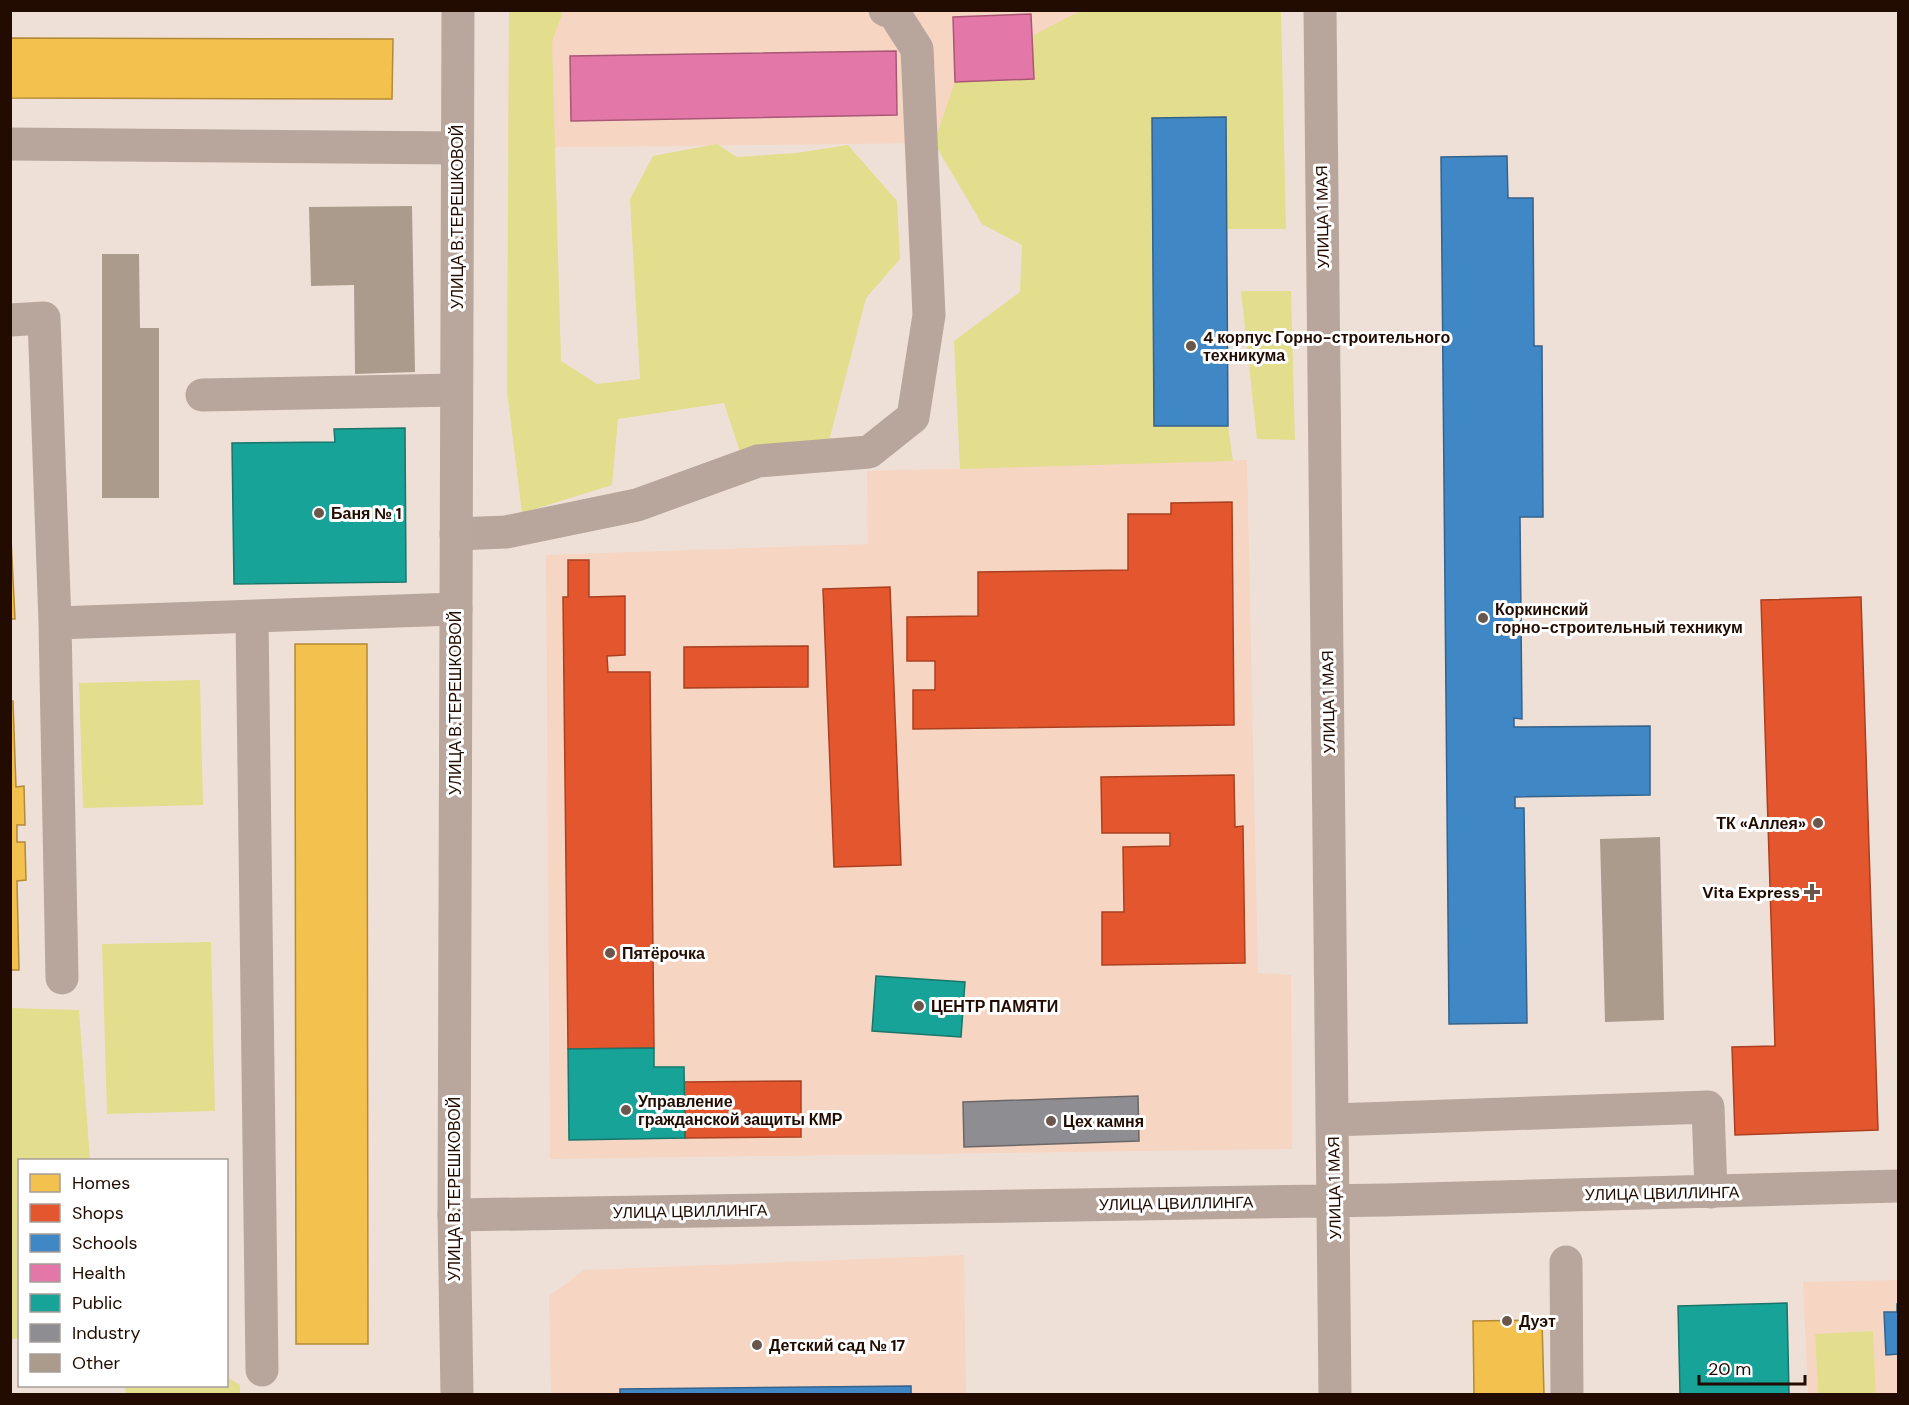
<svg xmlns="http://www.w3.org/2000/svg" width="1909" height="1405" font-family="'DM Sans',sans-serif">
	<rect width="100%" height="100%" fill="#efe0d7"/>
	<!-- built -->
	<path fill="#f6d5c3" d="M 509,11 L 1270,11 L 934,143 L 508,148 Z
		M 1247,460 L 1258,973 L 1291,975 L 1292,1149 L 550,1159 L 546,555 L 868,544 L 867,471 Z
		M 964,1255 L 966,1394 L 551,1394 L 549,1296 L 584,1270 Z
		M 1898,1280 L 1897,1312 L 1884,1312 L 1886,1354 L 1898,1354 L 1898,1394 L 1876,1394 L 1873,1331 L 1815,1334 L 1818,1394 L 1808,1394 L 1803,1282 Z"/>
	<!-- green -->
	<path fill="#e3dd8e" d="M 509,11 L 563,11 L 552,42 L 561,361 L 597,384 L 640,379 L 630,199 L 653,156 L 717,144 L 737,157 L 796,153 L 848,145 L 897,201 L 900,259 L 866,298 L 829,441 L 740,452 L 724,403 L 618,419 L 612,485 L 522,513 L 507,391 Z
		M 1080,11 L 1281,11 L 1286,229 L 1227,229 L 1225,117 L 1152,118 L 1154,426 L 1228,426 L 1233,461 L 960,469 L 954,341 L 1020,292 L 1022,245 L 982,224 L 934,143 L 955,82 L 1034,79 L 1032,36 Z
		M 1241,291 L 1291,291 L 1295,440 L 1257,439 Z
		M 200,680 L 203,805 L 83,808 L 79,683 Z
		M 211,942 L 215,1111 L 107,1114 L 102,944 Z
		M 11,1008 L 79,1010 L 90,1160 L 20,1160 L 19,1337 L 11,1340 Z
		M 1873,1331 L 1876,1394 L 1818,1394 L 1815,1334 Z
		M 227,1377 L 240,1385 L 240,1394 L 126,1394 L 125,1386 L 226,1386 Z"/>
	<!-- homes -->
	<path fill="#f2c14e" stroke="#b48a37" stroke-width="1.5" d="M 10,38 L 393,39 L 392,99 L 10,98 Z
		M 10,517 L 15,619 L 10,619 Z
		M 295,644 L 367,644 L 368,1344 L 296,1344 Z
		M 10,701 L 13,701 L 16,787 L 24,786 L 25,825 L 17,825 L 17,842 L 25,842 L 26,880 L 17,881 L 19,970 L 10,970 Z
		M 1542,1320 L 1544,1394 L 1474,1394 L 1473,1321 Z"/>
	<!-- shops -->
	<path fill="#e4572e" stroke="#aa4020" stroke-width="1.5" d="M 1232,502 L 1234,725 L 913,729 L 913,690 L 935,690 L 935,661 L 907,661 L 907,617 L 978,616 L 978,572 L 1128,570 L 1128,514 L 1171,514 L 1171,503 Z
		M 568,560 L 589,560 L 589,597 L 625,596 L 625,655 L 607,656 L 608,672 L 650,672 L 654,1048 L 568,1049 L 563,597 L 568,597 Z
		M 890,587 L 901,865 L 834,867 L 823,589 Z
		M 1861,597 L 1878,1130 L 1735,1135 L 1732,1047 L 1775,1046 L 1761,600 Z
		M 808,646 L 808,687 L 684,688 L 684,647 Z
		M 1234,775 L 1235,827 L 1243,826 L 1245,963 L 1102,965 L 1102,912 L 1124,912 L 1123,847 L 1170,846 L 1170,833 L 1102,833 L 1101,777 Z
		M 801,1081 L 801,1137 L 685,1138 L 684,1082 Z"/>
	<!-- schools -->
	<path fill="#3f88c5" stroke="#36628a" stroke-width="1.5" d="M 1226,117 L 1228,426 L 1154,426 L 1152,118 Z
		M 1507,156 L 1508,198 L 1533,198 L 1534,346 L 1542,346 L 1543,517 L 1520,517 L 1522,719 L 1514,718 L 1514,727 L 1650,726 L 1650,795 L 1515,797 L 1515,808 L 1524,808 L 1527,1023 L 1449,1024 L 1441,157 Z
		M 1897,1304 L 1898,1304 L 1898,1354 L 1886,1355 L 1884,1312 L 1897,1312 Z
		M 911,1386 L 911,1394 L 620,1394 L 620,1389 Z"/>
	<!-- health -->
	<path fill="#e377a8" stroke="#a95776" stroke-width="1.5" d="M 1031,14 L 1034,79 L 955,82 L 953,17 Z
		M 896,51 L 897,115 L 571,121 L 570,56 Z"/>
	<!-- public -->
	<path fill="#17a398" stroke="#1a756a" stroke-width="1.5" d="M 405,428 L 406,582 L 234,584 L 232,443 L 335,442 L 334,429 Z
		M 876,976 L 965,982 L 961,1037 L 872,1031 Z
		M 654,1048 L 654,1067 L 684,1067 L 685,1138 L 569,1140 L 568,1049 Z
		M 1787,1303 L 1789,1394 L 1680,1394 L 1678,1306 Z"/>
	<!-- industry -->
	<path fill="#8d8d92" stroke="#6d6666" stroke-width="1.5" d="M 1138,1096 L 1139,1141 L 964,1147 L 963,1102 Z"/>
	<!-- building -->
	<path fill="#ab9b8c" d="M 412,206 L 415,372 L 355,374 L 354,285 L 311,286 L 309,207 Z
		M 102,254 L 139,254 L 140,328 L 159,328 L 159,498 L 102,498 Z
		M 1660,837 L 1664,1020 L 1605,1022 L 1600,839 Z"/>
	<g fill="none" stroke-linecap="round" stroke-linejoin="round">
		<!-- minor -->
		<path stroke="#b8a69c" stroke-width="33" d="M 1320,10 L 1335,1394
			M 10,144 L 457,148
			M 10,320 L 44,318 L 55,623 L 456,609
			M 202,395 L 456,390
			M 456,534 L 506,532 L 637,505 L 758,461 L 869,452 L 913,417 L 929,315 L 917,49 L 894,13 L 885,10
			M 252,617 L 262,1370
			M 55,623 L 62,978
			M 1333,1120 L 1708,1107 L 1711,1192
			M 454,1215 L 1386,1200 L 1898,1186
			M 1566,1262 L 1567,1394"/>
		<!-- major -->
		<path stroke="#b9a69c" stroke-width="33" d="M 457,1394 L 454,1215 L 458,10"/>
	</g>
	<!-- markers -->
	<g fill="#6a564b" stroke="#fff" stroke-width="2">
		<circle cx="1191" cy="346" r="6"/>
		<circle cx="319" cy="513" r="6"/>
		<circle cx="1483" cy="618" r="6"/>
		<circle cx="1818" cy="823" r="6"/>
		<path d="M1809 883h6v6h6v6h-6v6h-6v-6h-6v-6h6z"/>
		<circle cx="610" cy="953" r="6"/>
		<circle cx="919" cy="1006" r="6"/>
		<circle cx="626" cy="1110" r="6"/>
		<circle cx="1051" cy="1121" r="6"/>
		<circle cx="1507" cy="1321" r="6"/>
		<circle cx="757" cy="1345" r="6"/>
	</g>
	<g text-anchor="middle" stroke-width="6" stroke-linejoin="round" paint-order="stroke">
		<!-- street labels -->
		<g font-size="16" fill="#220b00" stroke="#fff">
			<text transform="translate(457 217) rotate(-90)" y="6">УЛИЦА В.ТЕРЕШКОВОЙ</text>
			<text transform="translate(1322 217) rotate(-91)" y="6">УЛИЦА 1 МАЯ</text>
			<text transform="translate(1328 702) rotate(-91)" y="6">УЛИЦА 1 МАЯ</text>
			<text transform="translate(455 703) rotate(-90)" y="6">УЛИЦА В.ТЕРЕШКОВОЙ</text>
			<text transform="translate(1334 1188) rotate(-91)" y="6">УЛИЦА 1 МАЯ</text>
			<text transform="translate(454 1189) rotate(-90)" y="6">УЛИЦА В.ТЕРЕШКОВОЙ</text>
			<text transform="translate(1662 1193) rotate(-1)" y="6">УЛИЦА ЦВИЛЛИНГА</text>
			<text transform="translate(1176 1203) rotate(-1)" y="6">УЛИЦА ЦВИЛЛИНГА</text>
			<text transform="translate(690 1211) rotate(-1)" y="6">УЛИЦА ЦВИЛЛИНГА</text>
		</g>
		<!-- poi labels -->
		<g font-size="16" font-weight="bold" fill="#220b00" stroke="#fff" text-anchor="start">
			<text x="1203" y="343">4 корпус Горно-строительного<tspan x="1203" dy="18">техникума</tspan></text>
			<text x="331" y="519">Баня № 1</text>
			<text x="1495" y="615">Коркинский<tspan x="1495" dy="18">горно-строительный техникум</tspan></text>
			<text x="1806" y="829" text-anchor="end">ТК «Аллея»</text>
			<text x="1800" y="898" text-anchor="end">Vita Express</text>
			<text x="622" y="959">Пятёрочка</text>
			<text x="931" y="1012">ЦЕНТР ПАМЯТИ</text>
			<text x="638" y="1107">Управление<tspan x="638" dy="18">гражданской защиты КМР</tspan></text>
			<text x="1063" y="1127">Цех камня</text>
			<text x="1519" y="1327">Дуэт</text>
			<text x="769" y="1351">Детский сад № 17</text>
		</g>
	</g>
	<!-- border -->
	<rect width="1909" height="1405" fill="none" stroke="#220b00" stroke-width="24"/>
	<!-- legend -->
	<rect x="18" y="1159" width="210" height="228" fill="#ffffff" stroke="#a79d99" stroke-width="1.5"/>
	<rect x="30" y="1174" width="30" height="18" fill="#f2c14e" stroke="#a79d99" stroke-width="1.5"/>
	<text x="72" y="1189" font-size="18" fill="#220b00">Homes</text>
	<rect x="30" y="1204" width="30" height="18" fill="#e4572e" stroke="#a79d99" stroke-width="1.5"/>
	<text x="72" y="1219" font-size="18" fill="#220b00">Shops</text>
	<rect x="30" y="1234" width="30" height="18" fill="#3f88c5" stroke="#a79d99" stroke-width="1.5"/>
	<text x="72" y="1249" font-size="18" fill="#220b00">Schools</text>
	<rect x="30" y="1264" width="30" height="18" fill="#e377a8" stroke="#a79d99" stroke-width="1.5"/>
	<text x="72" y="1279" font-size="18" fill="#220b00">Health</text>
	<rect x="30" y="1294" width="30" height="18" fill="#17a398" stroke="#a79d99" stroke-width="1.5"/>
	<text x="72" y="1309" font-size="18" fill="#220b00">Public</text>
	<rect x="30" y="1324" width="30" height="18" fill="#8d8d92" stroke="#a79d99" stroke-width="1.5"/>
	<text x="72" y="1339" font-size="18" fill="#220b00">Industry</text>
	<rect x="30" y="1354" width="30" height="18" fill="#ab9b8c" stroke="#a79d99" stroke-width="1.5"/>
	<text x="72" y="1369" font-size="18" fill="#220b00">Other</text>
	<!-- scale -->
	<path d="M1699 1375v9h106v-9" fill="none" stroke="#220b00" stroke-width="3"/>
	<text x="1708" y="1375" font-size="18" fill="#220b00" stroke="#ffffff" stroke-width="4.5" paint-order="stroke">20 m</text>
</svg>
